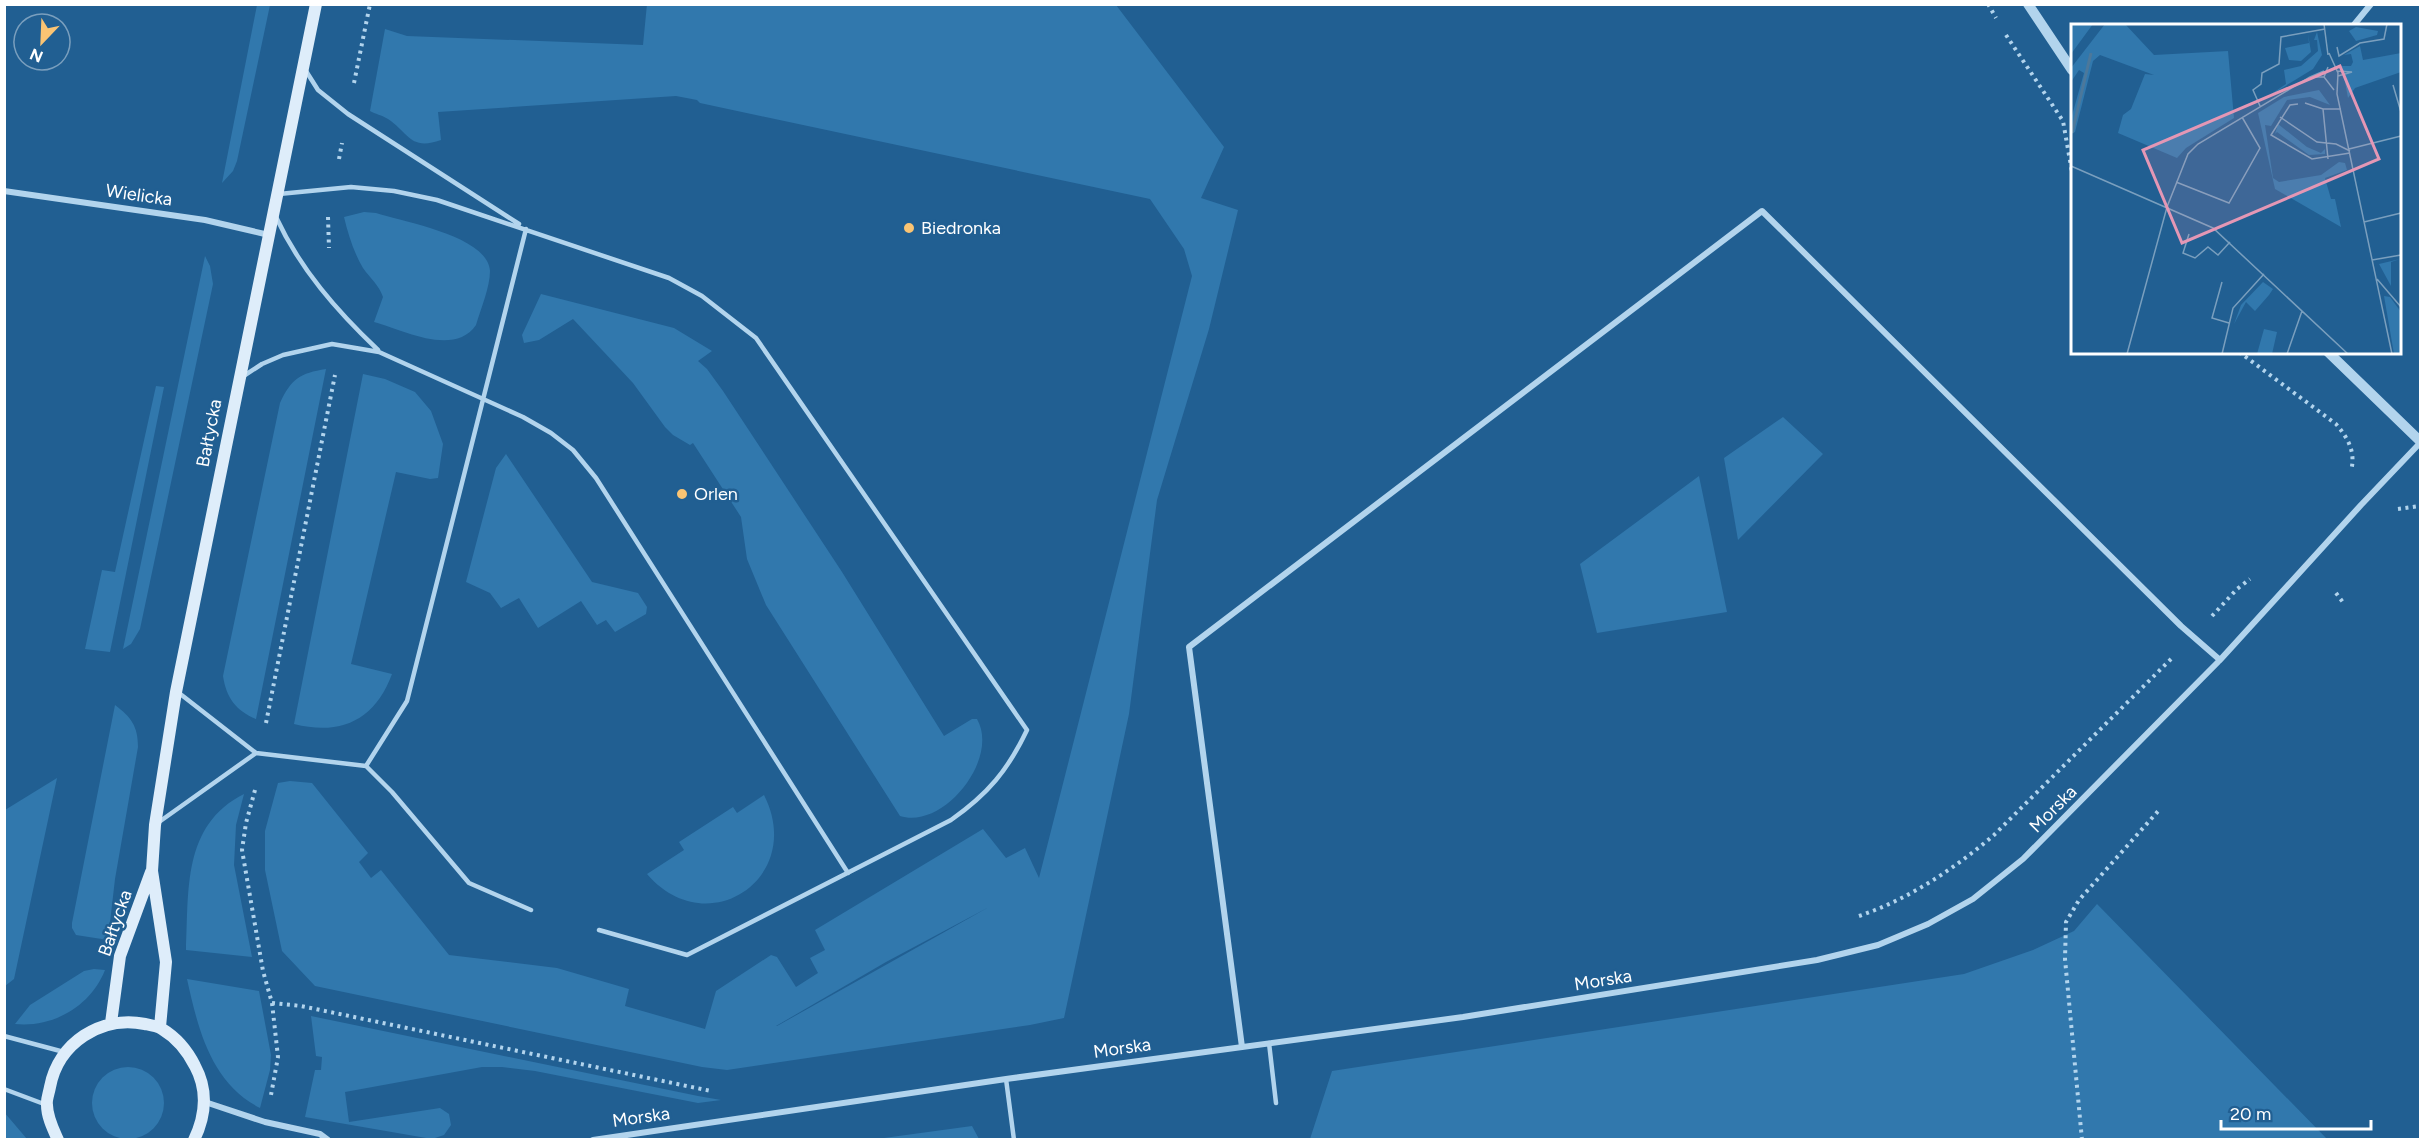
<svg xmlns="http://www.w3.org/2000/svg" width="2425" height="1144" font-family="Figtree,sans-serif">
	<rect width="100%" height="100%" fill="#215f92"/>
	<!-- green -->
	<path fill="#3178ad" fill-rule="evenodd" d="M 647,4 L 1116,5 L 1224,147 L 1201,198 L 1238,210 L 1209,329 L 1157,500 L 1129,714 L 1064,1018 L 1030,1025 L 727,1070 L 702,1067 L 315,986 L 282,951 L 265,870 L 265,831 L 278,783 L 290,781 L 312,783 L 368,853 L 359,862 L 371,878 L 381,870 L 449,955 L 557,968 L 629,989 L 625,1006 L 705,1029 L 716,991 L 771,955 L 777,957 L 796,987 L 818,973 L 810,958 L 825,950 L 815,930 L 983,829 L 1006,858 L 1025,848 L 1039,878 L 1192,276 L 1184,249 L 1150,199 L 700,103 L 697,100 L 676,96 L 438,112 L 441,140 C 410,151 409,133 388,119 C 382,115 375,114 370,111 L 385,29 L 407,36 L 643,45 ZM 989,907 L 777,1026 L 776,1026 L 886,962 Z
		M 257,5 L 270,5 L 237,161 L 233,171 L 222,183 Z
		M 364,212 L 376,213 C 404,222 488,236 490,271 C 490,287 481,308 476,325 C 454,357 403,330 374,322 L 383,297 C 379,285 370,278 363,268 C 354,253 348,234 344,217 Z
		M 205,256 L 210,266 L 213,284 L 140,629 L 131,644 L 123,649 Z
		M 541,294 L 674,328 L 712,351 L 698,361 L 707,369 L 723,391 L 842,572 L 944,736 L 972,719 L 977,719 C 1000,759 943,830 900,816 L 766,605 L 747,559 L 741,517 L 693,443 L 690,445 L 673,435 L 665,427 L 633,383 L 573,319 L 539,340 L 524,343 L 522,335 Z
		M 326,369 L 256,719 C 236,711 226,697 223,676 L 280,403 C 291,379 300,373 326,369 Z
		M 363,374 L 385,379 L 415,392 L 431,411 L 443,444 L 438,478 L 430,479 L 396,472 L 351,664 L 392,674 C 375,720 341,736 294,724 Z
		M 156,386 L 164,387 L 110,652 L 85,649 L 102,570 L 115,572 Z
		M 1783,417 L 1823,454 L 1738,540 L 1724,458 Z
		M 506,454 L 592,582 L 638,593 L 647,607 L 646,614 L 615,632 L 606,620 L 597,625 L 581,601 L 538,628 L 519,598 L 501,608 L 490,593 L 466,582 L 496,468 Z
		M 1699,476 L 1727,612 L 1597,633 L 1580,564 Z
		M 115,705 C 131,717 138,726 138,747 L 115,879 L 108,940 L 76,935 L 72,928 L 72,923 Z
		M 57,778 L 14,979 L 5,986 L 5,810 Z
		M 244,794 L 236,825 L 234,865 L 252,957 L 186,950 C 189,891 182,825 244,794 Z
		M 764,795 C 806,878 707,944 647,874 L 684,850 L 679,842 L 733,807 L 737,813 Z
		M 2097,904 L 2327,1139 L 1310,1139 L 1332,1071 L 1964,974 L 2033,950 L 2074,931 Z
		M 94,969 L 105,970 C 91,1006 53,1028 15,1024 L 30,1005 L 84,971 Z
		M 187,979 L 259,991 L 271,1055 L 270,1070 L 260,1108 C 211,1083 198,1029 187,979 Z
		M 311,1016 L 698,1096 L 721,1100 L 698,1103 L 535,1071 L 502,1067 L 482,1067 L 345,1092 L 349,1122 L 440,1108 L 449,1114 L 451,1125 L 444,1135 L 432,1139 L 305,1117 L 315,1070 L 321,1070 L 322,1057 L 316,1056 Z
		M92 1103a36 36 0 1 1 72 0a36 36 0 1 1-72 0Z
		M 4,1112 L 27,1139 L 5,1139 Z
		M 972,1126 L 979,1139 L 877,1139 L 884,1138 Z"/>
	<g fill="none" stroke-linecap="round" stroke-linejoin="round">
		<!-- path -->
		<path stroke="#b2d4ed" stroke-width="4" stroke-dasharray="3 4.5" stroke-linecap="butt" d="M 1988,4 L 1996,18
			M 2006,35 L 2063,121 L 2072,172
			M 354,83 L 370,4
			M 339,159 L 342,143
			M 328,217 L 329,248
			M 2239,352 L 2336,424 C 2348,438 2356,452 2351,471
			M 2398,509 L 2420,506
			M 2336,593 L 2345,605
			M 2212,616 L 2237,589 L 2250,579
			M 266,723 L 335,375
			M 255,790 L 246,823 L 242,850 L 263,971 L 272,1003 L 278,1057 L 271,1095
			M 1859,916 C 1909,899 1954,869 1994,835 L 2172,658
			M 272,1003 L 301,1006 L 711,1091
			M 2082,1140 L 2065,959 L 2066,922 L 2079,900 L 2160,809"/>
		<!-- service -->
		<path stroke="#b2d4ed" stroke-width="4.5" d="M 306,71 L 318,90 L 348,114 L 519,224
			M 279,194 L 351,187 L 394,191 L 437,200 L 669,278 L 702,296 L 756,338 L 1027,730 C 1008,770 988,794 951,820 L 687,955 L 599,930
			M 276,217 C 300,269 337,311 378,350
			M 242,377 L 262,364 L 283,355 L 332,344 L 379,352 L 523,417 L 551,433 L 573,450 L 596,478 L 848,873
			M 179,693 L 256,753 L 366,766 L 392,792 L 469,883 L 531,910
			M 366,766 L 407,701 L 526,229
			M 159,822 L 256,753
			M 4,1036 L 64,1052
			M 1269,1043 L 1276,1103
			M 1006,1079 L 1014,1140
			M 4,1089 L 44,1104"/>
		<!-- minor -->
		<path stroke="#b2d4ed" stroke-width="6" d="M 2353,26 L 2371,4
			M 4,191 L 205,220 L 269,235
			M 1242,1047 L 1189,647 L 1762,211 L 2181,626 L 2220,660
			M 205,1102 L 265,1122 L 320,1134 L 328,1140
			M 593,1140 L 1006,1079 L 1463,1017 L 1817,960 L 1878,945 L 1928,924 L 1973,899 L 2023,859 L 2220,660 L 2361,505 L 2420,443"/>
		<!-- tertiary -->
		<path stroke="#b2d4ed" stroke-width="10" d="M 2028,4 L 2072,70
			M 2328,352 L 2420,441"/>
		<!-- secondary -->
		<path stroke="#deedfa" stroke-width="12" d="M 111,1023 L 120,956 L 151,872
			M 160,1027 L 166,962 L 152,871 L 155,825 L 176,692 L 316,4
			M 58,1140 C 53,1129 47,1117 47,1105 C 46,1100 49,1093 50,1087 C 58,1043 101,1015 145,1024 C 150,1025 157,1026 162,1029 C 177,1038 187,1050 195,1066 C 208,1090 206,1115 194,1140"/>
	</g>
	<!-- markers -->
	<g fill="#fac473" stroke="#215f92" stroke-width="2">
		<circle cx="909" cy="228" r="6"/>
		<circle cx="682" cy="494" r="6"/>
	</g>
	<g text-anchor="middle" stroke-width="5" stroke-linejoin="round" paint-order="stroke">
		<!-- street labels -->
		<g font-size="18" fill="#fff" stroke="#215f92">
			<text transform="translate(139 195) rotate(8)" y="6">Wielicka</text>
			<text transform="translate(209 433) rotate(-79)" y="6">Bałtycka</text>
			<text transform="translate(2053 809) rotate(-45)" y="6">Morska</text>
			<text transform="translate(115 923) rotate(-71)" y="6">Bałtycka</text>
			<text transform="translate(1603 980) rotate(-9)" y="6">Morska</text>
			<text transform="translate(1122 1048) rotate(-8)" y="6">Morska</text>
			<text transform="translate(641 1117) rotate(-8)" y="6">Morska</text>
		</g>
		<!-- poi labels -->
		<g font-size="18" fill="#fff" stroke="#215f92" text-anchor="start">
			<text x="921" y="234">Biedronka</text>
			<text x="694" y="500">Orlen</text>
		</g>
	</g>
	<!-- overview -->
	<g transform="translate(2071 24)">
		<rect width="330" height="330" fill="#215f92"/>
		<path d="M 0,0 L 22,0 L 0,30 ZM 34,0 L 54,0 L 83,31 L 157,27 L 163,94 L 115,124 L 106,134 L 47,109 L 52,91 L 60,85 L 74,50 L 83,51 L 29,31 L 22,37 L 4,108 L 0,110 L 0,95 L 13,49 L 8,46 L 0,58 L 0,44 ZM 285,3 L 307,7 L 306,11 L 285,17 L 278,7 ZM 246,8 L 251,31 L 242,45 L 190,77 L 215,60 L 213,46 L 230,42 L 247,27 L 246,16 L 243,16 ZM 237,10 L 240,28 L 230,37 L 218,36 L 214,24 L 238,19 ZM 289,22 L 292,36 L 330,29 L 330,48 L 284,64 L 277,74 L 271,42 L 280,42 L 282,38 L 280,30 L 273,31 ZM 248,66 L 259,81 L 239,73 L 216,76 L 200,102 L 194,101 L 202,154 L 208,158 L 250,151 L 268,138 L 274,139 L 276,146 L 254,154 L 260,175 L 264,175 L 270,203 L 204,165 L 187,89 L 213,73 ZM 207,100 L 236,123 L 250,129 L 254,125 L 254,130 L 238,131 L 206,108 L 204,110 ZM 329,235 L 320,238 L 320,262 L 308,240 ZM 192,258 L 202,265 L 198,271 L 184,287 L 175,278 L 163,300 L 170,281 ZM 313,272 L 319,273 L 330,288 L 330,330 L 323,330 ZM 193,305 L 206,308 L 201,330 L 186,330 Z" fill="#3178ad"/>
		<path fill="none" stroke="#4c789b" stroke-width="3" d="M 1,109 L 20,29"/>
		<path fill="none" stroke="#7a9fbe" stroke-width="1.5" d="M 253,0 L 257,31M 266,23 L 268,32 L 289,19 L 313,15 L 316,0M 258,29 L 267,49 L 266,70 L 321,330M 257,43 L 253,53 L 263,66M 253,47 L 239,53 L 253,53M 266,47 L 281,48 L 267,52M 322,61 L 330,88M 234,79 L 252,85 L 270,85M 227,80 L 219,81 L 200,111 L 241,135 L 279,129M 189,82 L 182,66 L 190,60 L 191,49 L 208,40 L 210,13 L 254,5M 252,85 L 257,135M 209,93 L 246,118 L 265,120 L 279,127M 278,125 L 330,112M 0,142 L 142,204 L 277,330M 105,158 L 158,179 L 189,124 L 171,93M 293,198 L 330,189M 118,210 L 112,229 L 124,234 L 137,223 L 147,231 L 159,218M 301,236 L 330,231M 306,255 L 330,283M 151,258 L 141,294 L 158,299M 56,330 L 96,183 L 117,130 L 127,120 L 239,53M 151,330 L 162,284 L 193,250M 216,330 L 231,287"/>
		<path fill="#e497b5" fill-opacity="0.15" stroke="#e497b5" stroke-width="3" d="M 269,42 L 308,135 L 111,219 L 72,126 Z"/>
		<rect width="330" height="330" fill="none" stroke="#fff" stroke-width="3"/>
	</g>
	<!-- border -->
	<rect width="2425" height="1144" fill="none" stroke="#ffffff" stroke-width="12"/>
	<!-- north arrow -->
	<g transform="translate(42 42) rotate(203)"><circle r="28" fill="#215f92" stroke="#7a9fbe" stroke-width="1.5"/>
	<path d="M0-4.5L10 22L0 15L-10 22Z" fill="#fac473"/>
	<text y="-9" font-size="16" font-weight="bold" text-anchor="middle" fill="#ffffff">N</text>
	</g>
	<!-- scale -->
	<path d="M2221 1120v9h150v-9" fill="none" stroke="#ffffff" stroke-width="3"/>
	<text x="2230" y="1120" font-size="18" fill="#ffffff" stroke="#215f92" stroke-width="4.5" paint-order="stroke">20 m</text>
</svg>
